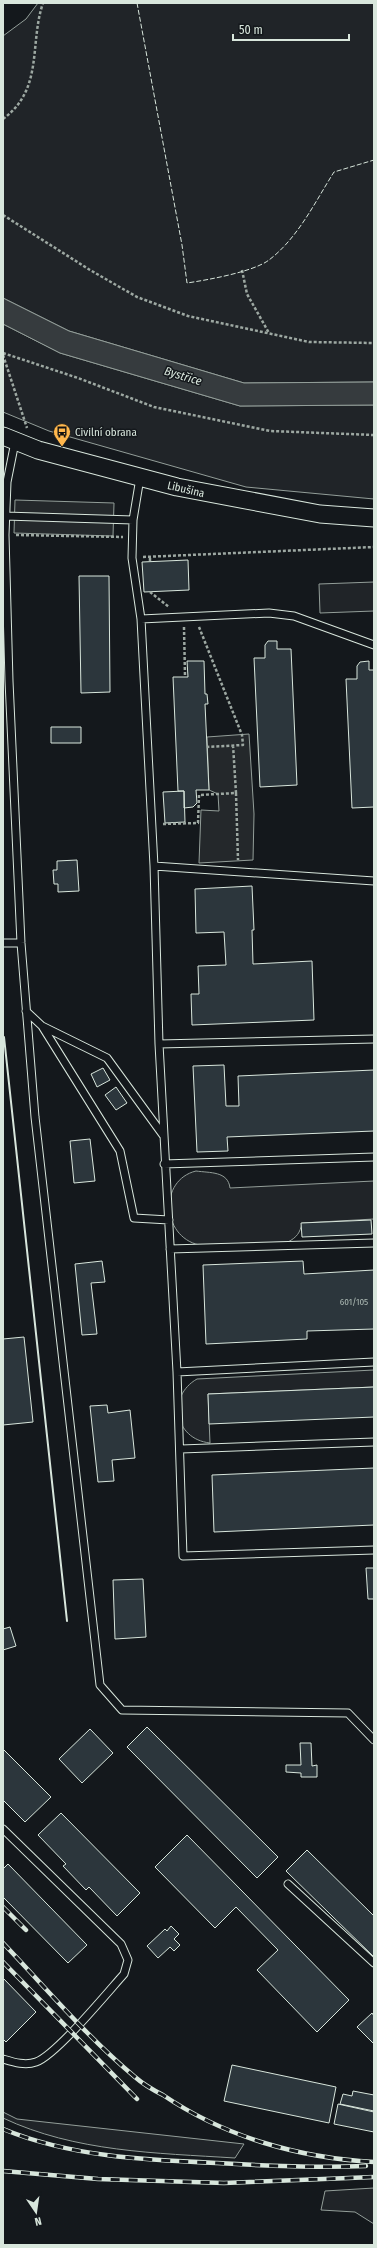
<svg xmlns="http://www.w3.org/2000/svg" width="377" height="2248" font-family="'Fira Sans Condensed',sans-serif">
	<rect width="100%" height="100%" fill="#14181c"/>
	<!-- green -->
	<path fill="#202428" stroke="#939e99" d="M 38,3 L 374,3 L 374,382 L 244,383 L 69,331 L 3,298 L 3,36 L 26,19 Z
		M 3,324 L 60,353 L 240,406 L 374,405 L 374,499 L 246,487 L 49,431 L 3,412 Z
		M 374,582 L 374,611 L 320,613 L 319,584 Z
		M 196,1171 C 210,1173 228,1171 230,1188 L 374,1181 L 374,1219 L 302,1223 C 300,1233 297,1237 288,1242 L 199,1245 C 161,1236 159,1180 196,1171 Z
		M 374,1370 L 374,1387 L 208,1394 L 210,1443 C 174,1439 167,1396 197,1379 Z
		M 3,2112 L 17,2119 L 244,2144 L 235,2158 C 156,2153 75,2152 3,2118 Z
		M 374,2188 L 374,2224 L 355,2212 L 321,2210 L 325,2191 Z"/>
	<!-- parking -->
	<path fill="#24282b" stroke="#939e99" d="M 15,500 L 114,503 L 113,536 L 14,533 Z
		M 249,734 L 254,814 L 253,860 L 199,863 L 201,810 L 219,811 L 218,794 L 209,790 L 207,737 Z"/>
	<!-- water -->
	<path fill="#363b3e" stroke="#939e99" d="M 3,298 L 69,331 L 244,383 L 374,382 L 374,405 L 240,406 L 60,353 L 3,324 Z"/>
	<!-- building -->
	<path fill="#2c363c" stroke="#d8e6dc" d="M 188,560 L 189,590 L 144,592 L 142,562 Z
		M 79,576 L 109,576 L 110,692 L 81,693 Z
		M 268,641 L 277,641 L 277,649 L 291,649 L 297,785 L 260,787 L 254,658 L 265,658 L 265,645 Z
		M 187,661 L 204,661 L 205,694 L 207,694 L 208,704 L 205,704 L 209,790 L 196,790 L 197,803 L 193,807 L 184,808 L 184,791 L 178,791 L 173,677 L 188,677 Z
		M 369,661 L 369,670 L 374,670 L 374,807 L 352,808 L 346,679 L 357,679 L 357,666 L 360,662 Z
		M 51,727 L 81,727 L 81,743 L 51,743 Z
		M 184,791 L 185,822 L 165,823 L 163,792 Z
		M 77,860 L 79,891 L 58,892 L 58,884 L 54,884 L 53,870 L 57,870 L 57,861 Z
		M 252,886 L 254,930 L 252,930 L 253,964 L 312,961 L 314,1020 L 192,1025 L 191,994 L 199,994 L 198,966 L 226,965 L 224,932 L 196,933 L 195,889 Z
		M 224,1065 L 226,1106 L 239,1106 L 238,1076 L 374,1070 L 374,1131 L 227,1137 L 228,1151 L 197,1152 L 193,1066 Z
		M 103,1068 L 110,1080 L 97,1087 L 91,1074 Z
		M 116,1087 L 127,1103 L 116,1110 L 105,1095 Z
		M 90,1139 L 95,1181 L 74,1183 L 70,1141 Z
		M 371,1220 L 372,1234 L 302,1237 L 301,1223 Z
		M 102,1261 L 105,1282 L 91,1283 L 97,1334 L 82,1335 L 75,1264 Z
		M 303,1261 L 304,1274 L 374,1270 L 374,1329 L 307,1331 L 307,1339 L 206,1344 L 203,1265 Z
		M 24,1337 L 33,1422 L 3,1425 L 3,1339 Z
		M 374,1387 L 374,1417 L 209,1424 L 208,1394 Z
		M 107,1405 L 108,1413 L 130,1410 L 135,1458 L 112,1460 L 114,1481 L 98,1482 L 90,1406 Z
		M 374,1468 L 374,1525 L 214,1532 L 212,1475 Z
		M 366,1568 L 374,1568 L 374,1599 L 368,1599 Z
		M 143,1579 L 146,1637 L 115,1639 L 113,1580 Z
		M 10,1627 L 16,1646 L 3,1650 L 3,1629 Z
		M 147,1727 L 278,1857 L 257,1878 L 127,1747 Z
		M 90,1729 L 113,1753 L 82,1783 L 59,1759 Z
		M 300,1743 L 311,1743 L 312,1766 L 317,1765 L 317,1777 L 301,1777 L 301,1773 L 286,1772 L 286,1765 L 301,1765 Z
		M 3,1749 L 51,1797 L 25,1822 L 3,1800 Z
		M 61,1813 L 140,1893 L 117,1916 L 89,1887 L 86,1890 L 63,1866 L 66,1864 L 38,1835 Z
		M 187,1835 L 349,2000 L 317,2032 L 257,1970 L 278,1950 L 236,1907 L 215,1928 L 155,1867 Z
		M 307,1850 L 374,1916 L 374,1957 L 286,1871 Z
		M 8,1864 L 87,1945 L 68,1963 L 3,1897 L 3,1869 Z
		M 171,1926 L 179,1934 L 174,1939 L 180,1945 L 174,1951 L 170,1947 L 158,1958 L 147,1946 L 165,1929 L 167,1931 Z
		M 3,1978 L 36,2012 L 6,2042 L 3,2039 Z
		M 372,2013 L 374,2016 L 374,2044 L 357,2027 Z
		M 232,2065 L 336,2087 L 329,2123 L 224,2101 Z
		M 353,2091 L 374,2095 L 374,2111 L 340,2104 L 343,2094 L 352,2096 Z
		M 338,2104 L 374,2112 L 374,2132 L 334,2124 Z"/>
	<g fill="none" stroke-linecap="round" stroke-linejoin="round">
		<!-- service casing -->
		<g stroke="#d8e6dc" stroke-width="9">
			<path id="service" d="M 15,442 L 7,482 L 5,535 L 9,681 L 21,943 L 35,1117 L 100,1685 L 122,1710 L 348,1713 L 374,1740
				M 140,478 L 133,520 L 132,558 L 141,619 L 154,866 L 159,1044 L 177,1372 L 183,1556 L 374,1550
				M 5,516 L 133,520
				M 141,619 L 269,613 L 294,616 L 374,645
				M 154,866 L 374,881
				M 3,943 L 21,943
				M 26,1011 L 42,1026 L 120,1151 L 134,1218 L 169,1220
				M 42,1026 L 107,1058 L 163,1135
				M 159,1044 L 374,1039
				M 164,1164 L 374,1157
				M 170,1249 L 374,1243
				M 177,1372 L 374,1362
				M 181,1449 L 374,1442
				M 3,1829 L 121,1944 L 128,1960 L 124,1974 C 107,1993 56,2055 36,2062 C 25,2066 13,2062 3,2059
				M 288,1884 L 374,1963"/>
		</g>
		<!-- tertiary casing -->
		<g stroke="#d8e6dc" stroke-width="19">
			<path id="tertiary" d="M 3,436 L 38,450 L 177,487 L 320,514 L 374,518"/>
		</g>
		<!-- path -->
		<path stroke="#9da8a2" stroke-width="2.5" stroke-dasharray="3 2" stroke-linecap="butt" d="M 3,119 C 44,89 29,44 43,3
			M 3,215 L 90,270 L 137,297 L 188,316 L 309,342 L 374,343
			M 242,270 L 247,294 L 269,333
			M 3,353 L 78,378 L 154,407 L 270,431 L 374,435
			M 3,355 L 27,428
			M 16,535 L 123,537
			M 143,557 L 374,547
			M 150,561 L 150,557
			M 150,592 L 169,607
			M 184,627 L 185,676
			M 199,627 L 242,735 L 243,745 L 207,747
			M 236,793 L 238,860
			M 163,824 L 198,823 L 199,795 L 236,793 L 233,745"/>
		<!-- service -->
		<use href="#service" stroke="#14181c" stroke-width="7"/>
		<!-- tertiary -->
		<use href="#tertiary" stroke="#14181c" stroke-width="17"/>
		<!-- rail casing -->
		<g stroke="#d8e6dc" stroke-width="4.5">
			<path id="rail" d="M 3,1907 L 26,1930
				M 3,1943 C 46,1988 87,2037 135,2077 C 143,2084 153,2090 163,2095 C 225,2137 299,2158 374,2162
				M 3,1962 L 137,2099
				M 3,2129 C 71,2157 145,2160 217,2163 C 267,2166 316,2168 366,2166
				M 3,2171 L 98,2179 L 224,2183 L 374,2177"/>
		</g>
		<!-- rail -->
		<use href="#rail" stroke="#14181c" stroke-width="3" stroke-dasharray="9" stroke-linecap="butt"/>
		<!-- fence -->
		<path stroke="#d8e6dc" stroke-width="1" stroke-dasharray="5 2" stroke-linecap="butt" d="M 137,3 L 182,245 L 187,283 C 207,280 253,272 269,260 C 298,238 315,202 334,172 L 374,160
			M 3,1026 L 3,1037"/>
		<!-- wall -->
		<path stroke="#d8e6dc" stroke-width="2" d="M 4,1037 L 67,1621"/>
	</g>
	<!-- icons -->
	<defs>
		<g id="bus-pin" transform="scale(0.9)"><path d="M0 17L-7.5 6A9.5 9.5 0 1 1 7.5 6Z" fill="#ffb74d" stroke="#14181c"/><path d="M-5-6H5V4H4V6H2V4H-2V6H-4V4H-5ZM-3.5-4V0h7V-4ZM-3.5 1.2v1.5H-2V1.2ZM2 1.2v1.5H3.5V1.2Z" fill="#111"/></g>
	</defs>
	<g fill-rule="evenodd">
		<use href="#bus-pin" x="62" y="432"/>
	</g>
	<g text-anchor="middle" stroke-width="3" stroke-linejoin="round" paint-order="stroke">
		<!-- number labels -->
		<g font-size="9" fill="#adbab4">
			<text x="354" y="1305">601/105</text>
		</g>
		<!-- poi labels -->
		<g font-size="11" fill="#d8e6dc" stroke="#14181c" text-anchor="start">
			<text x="75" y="436">Civilní obrana</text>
		</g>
		<!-- street labels -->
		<g font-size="11" fill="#d8e6dc" stroke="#14181c">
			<text transform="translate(186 489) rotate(13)" y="4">Libušina</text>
		</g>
		<!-- water labels -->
		<g font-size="12" font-style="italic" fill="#d8e6dc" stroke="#14181c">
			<text transform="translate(183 376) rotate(17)" y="4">Bystřice</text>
		</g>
	</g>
	<!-- border -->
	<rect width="377" height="2248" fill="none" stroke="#d8e6dc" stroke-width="8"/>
	<!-- north arrow -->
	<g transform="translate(36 2212) rotate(167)" stroke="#14181c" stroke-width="3" paint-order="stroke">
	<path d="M0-3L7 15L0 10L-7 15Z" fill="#d8e6dc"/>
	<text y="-6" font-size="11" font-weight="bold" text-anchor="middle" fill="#d8e6dc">N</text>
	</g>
	<!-- scale -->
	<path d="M233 34v6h116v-6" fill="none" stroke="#d8e6dc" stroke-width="2"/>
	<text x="239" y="34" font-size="12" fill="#d8e6dc" stroke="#14181c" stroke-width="3" paint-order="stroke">50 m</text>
</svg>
